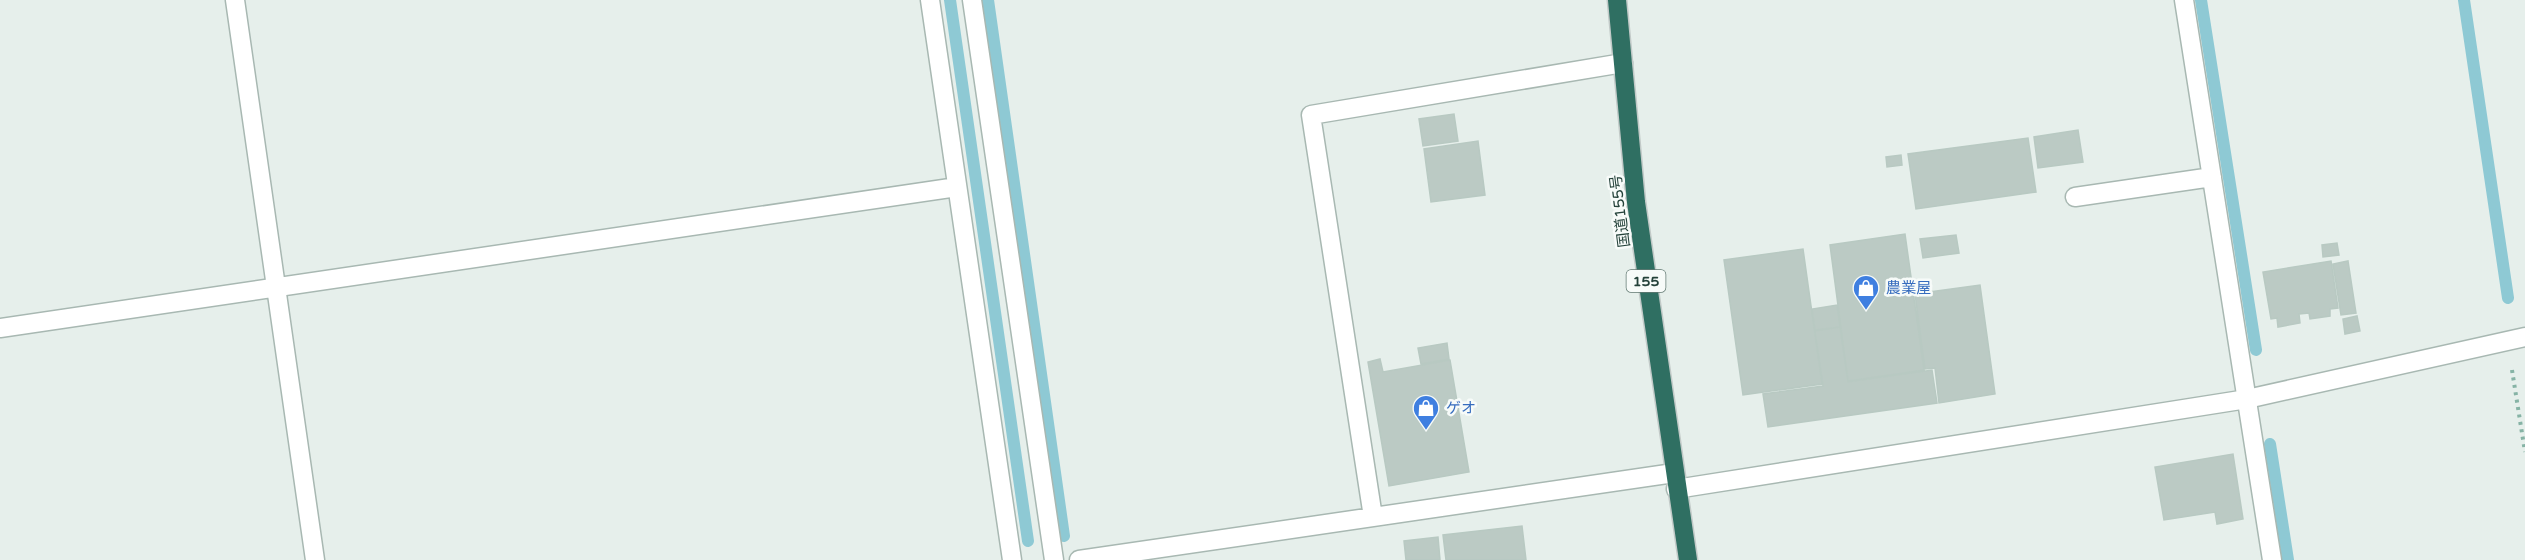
<svg xmlns="http://www.w3.org/2000/svg" width="2525" height="560" font-family="'Varela Round','Noto Sans JP',sans-serif">
	<rect width="100%" height="100%" fill="#e6efeb"/>
	<g fill="none" stroke-linecap="round" stroke-linejoin="round">
		<!-- stream -->
		<path stroke="#8ec9d4" stroke-width="12" d="M 950,0 L 1028,541
			M 988,0 L 1064,536
			M 2201,0 L 2256,350
			M 2464,0 L 2508,298
			M 2270,444 L 2288,560"/>
	</g>
	<!-- building -->
	<path fill="#bbcac4" stroke="#b8c9c2" stroke-width="1.5" d="M 1454,114 L 1458,141 L 1423,146 L 1419,119 Z
		M 2078,130 L 2083,162 L 2038,168 L 2034,137 Z
		M 2028,138 L 2036,192 L 1916,209 L 1908,154 Z
		M 1478,141 L 1485,195 L 1431,202 L 1424,149 Z
		M 1901,155 L 1902,165 L 1887,167 L 1886,157 Z
		M 1905,234 L 1924,370 L 1848,381 L 1830,245 Z
		M 1956,235 L 1959,253 L 1923,258 L 1920,239 Z
		M 2337,243 L 2339,255 L 2323,257 L 2322,245 Z
		M 1803,249 L 1822,384 L 1743,395 L 1724,260 Z
		M 2331,261 L 2338,308 L 2330,309 L 2330,316 L 2310,319 L 2309,313 L 2299,314 L 2300,323 L 2278,327 L 2277,318 L 2271,319 L 2263,272 Z
		M 2348,261 L 2356,313 L 2341,315 L 2333,264 Z
		M 1980,285 L 1995,394 L 1939,403 L 1935,368 L 1925,369 L 1915,294 Z
		M 1837,305 L 1840,327 L 1815,330 L 1812,309 Z
		M 2357,316 L 2360,331 L 2345,334 L 2343,319 Z
		M 1840,327 L 1848,382 L 1932,370 L 1937,403 L 1768,427 L 1763,394 L 1823,386 L 1815,331 Z
		M 1447,343 L 1449,359 L 1421,364 L 1418,348 Z
		M 1380,359 L 1383,372 L 1450,360 L 1469,472 L 1389,486 L 1368,362 Z
		M 2233,454 L 2243,519 L 2217,524 L 2215,512 L 2164,520 L 2155,467 Z
		M 1522,526 L 1526,560 L 1446,560 L 1443,535 Z
		M 1438,537 L 1440,560 L 1406,560 L 1404,541 Z"/>
	<g fill="none" stroke-linecap="round" stroke-linejoin="round">
		<!-- minor casing -->
		<g stroke="#a8b8b2" stroke-width="21">
			<path id="minor" d="M 235,0 L 315,560
				M 930,0 L 1012,560
				M 972,0 L 1054,560
				M 2184,0 L 2272,560
				M 2075,197 L 2212,177
				M 0,328 L 957,187
				M 1676,489 L 2247,399 L 2525,337
				M 1373,517 L 1311,115 L 1623,63
				M 1079,560 L 1674,473"/>
		</g>
		<!-- highway casing -->
		<g stroke="#c2cac8" stroke-width="21">
			<path id="highway" d="M 1617,0 L 1636,202 L 1688,560"/>
		</g>
		<!-- path -->
		<path stroke="#86b3a5" stroke-width="4" stroke-dasharray="3 4.5" stroke-linecap="butt" d="M 2512,370 L 2525,452"/>
		<!-- minor -->
		<use href="#minor" stroke="#fff" stroke-width="18"/>
		<!-- highway -->
		<use href="#highway" stroke="#2f6f62" stroke-width="18"/>
	</g>
	<!-- icons -->
	<defs>
		<g id="shop-pin" transform="scale(1.35)"><path d="M0 17L-7.5 6A9.5 9.5 0 1 1 7.5 6Z" fill="#3f7fe0" stroke="#f7fbf9"/><path d="M-5-2.5h2.3a2.7 3.5 0 0 1 5.4 0H5L5.5 6h-11ZM-1.5-2.5h3a1.5 2.3 0 0 0-3 0Z" fill="#fff"/></g>
	</defs>
	<g fill-rule="evenodd">
		<use href="#shop-pin" x="1866" y="288"/>
		<use href="#shop-pin" x="1426" y="408"/>
	</g>
	<g text-anchor="middle" stroke-width="5" stroke-linejoin="round" paint-order="stroke">
		<!-- shield labels -->
		<rect fill="#f7fbf9" stroke="#637a73" stroke-width="1.5" x="1626.5" y="270" width="39" height="22" rx="4.5"/>
		<g font-size="14" font-weight="bold" fill="#24423a">
			<text x="1646" y="286">155</text>
		</g>
		<!-- street labels -->
		<g font-size="15" fill="#24423a" stroke="#f7fbf9">
			<text transform="translate(1620 211) rotate(-97)" y="5">国道155号</text>
		</g>
		<!-- shop labels -->
		<g font-size="15" fill="#366cbe" stroke="#f7fbf9" text-anchor="start">
			<text x="1886" y="293">農業屋</text>
			<text x="1446" y="413">ゲオ</text>
		</g>
	</g>
</svg>
